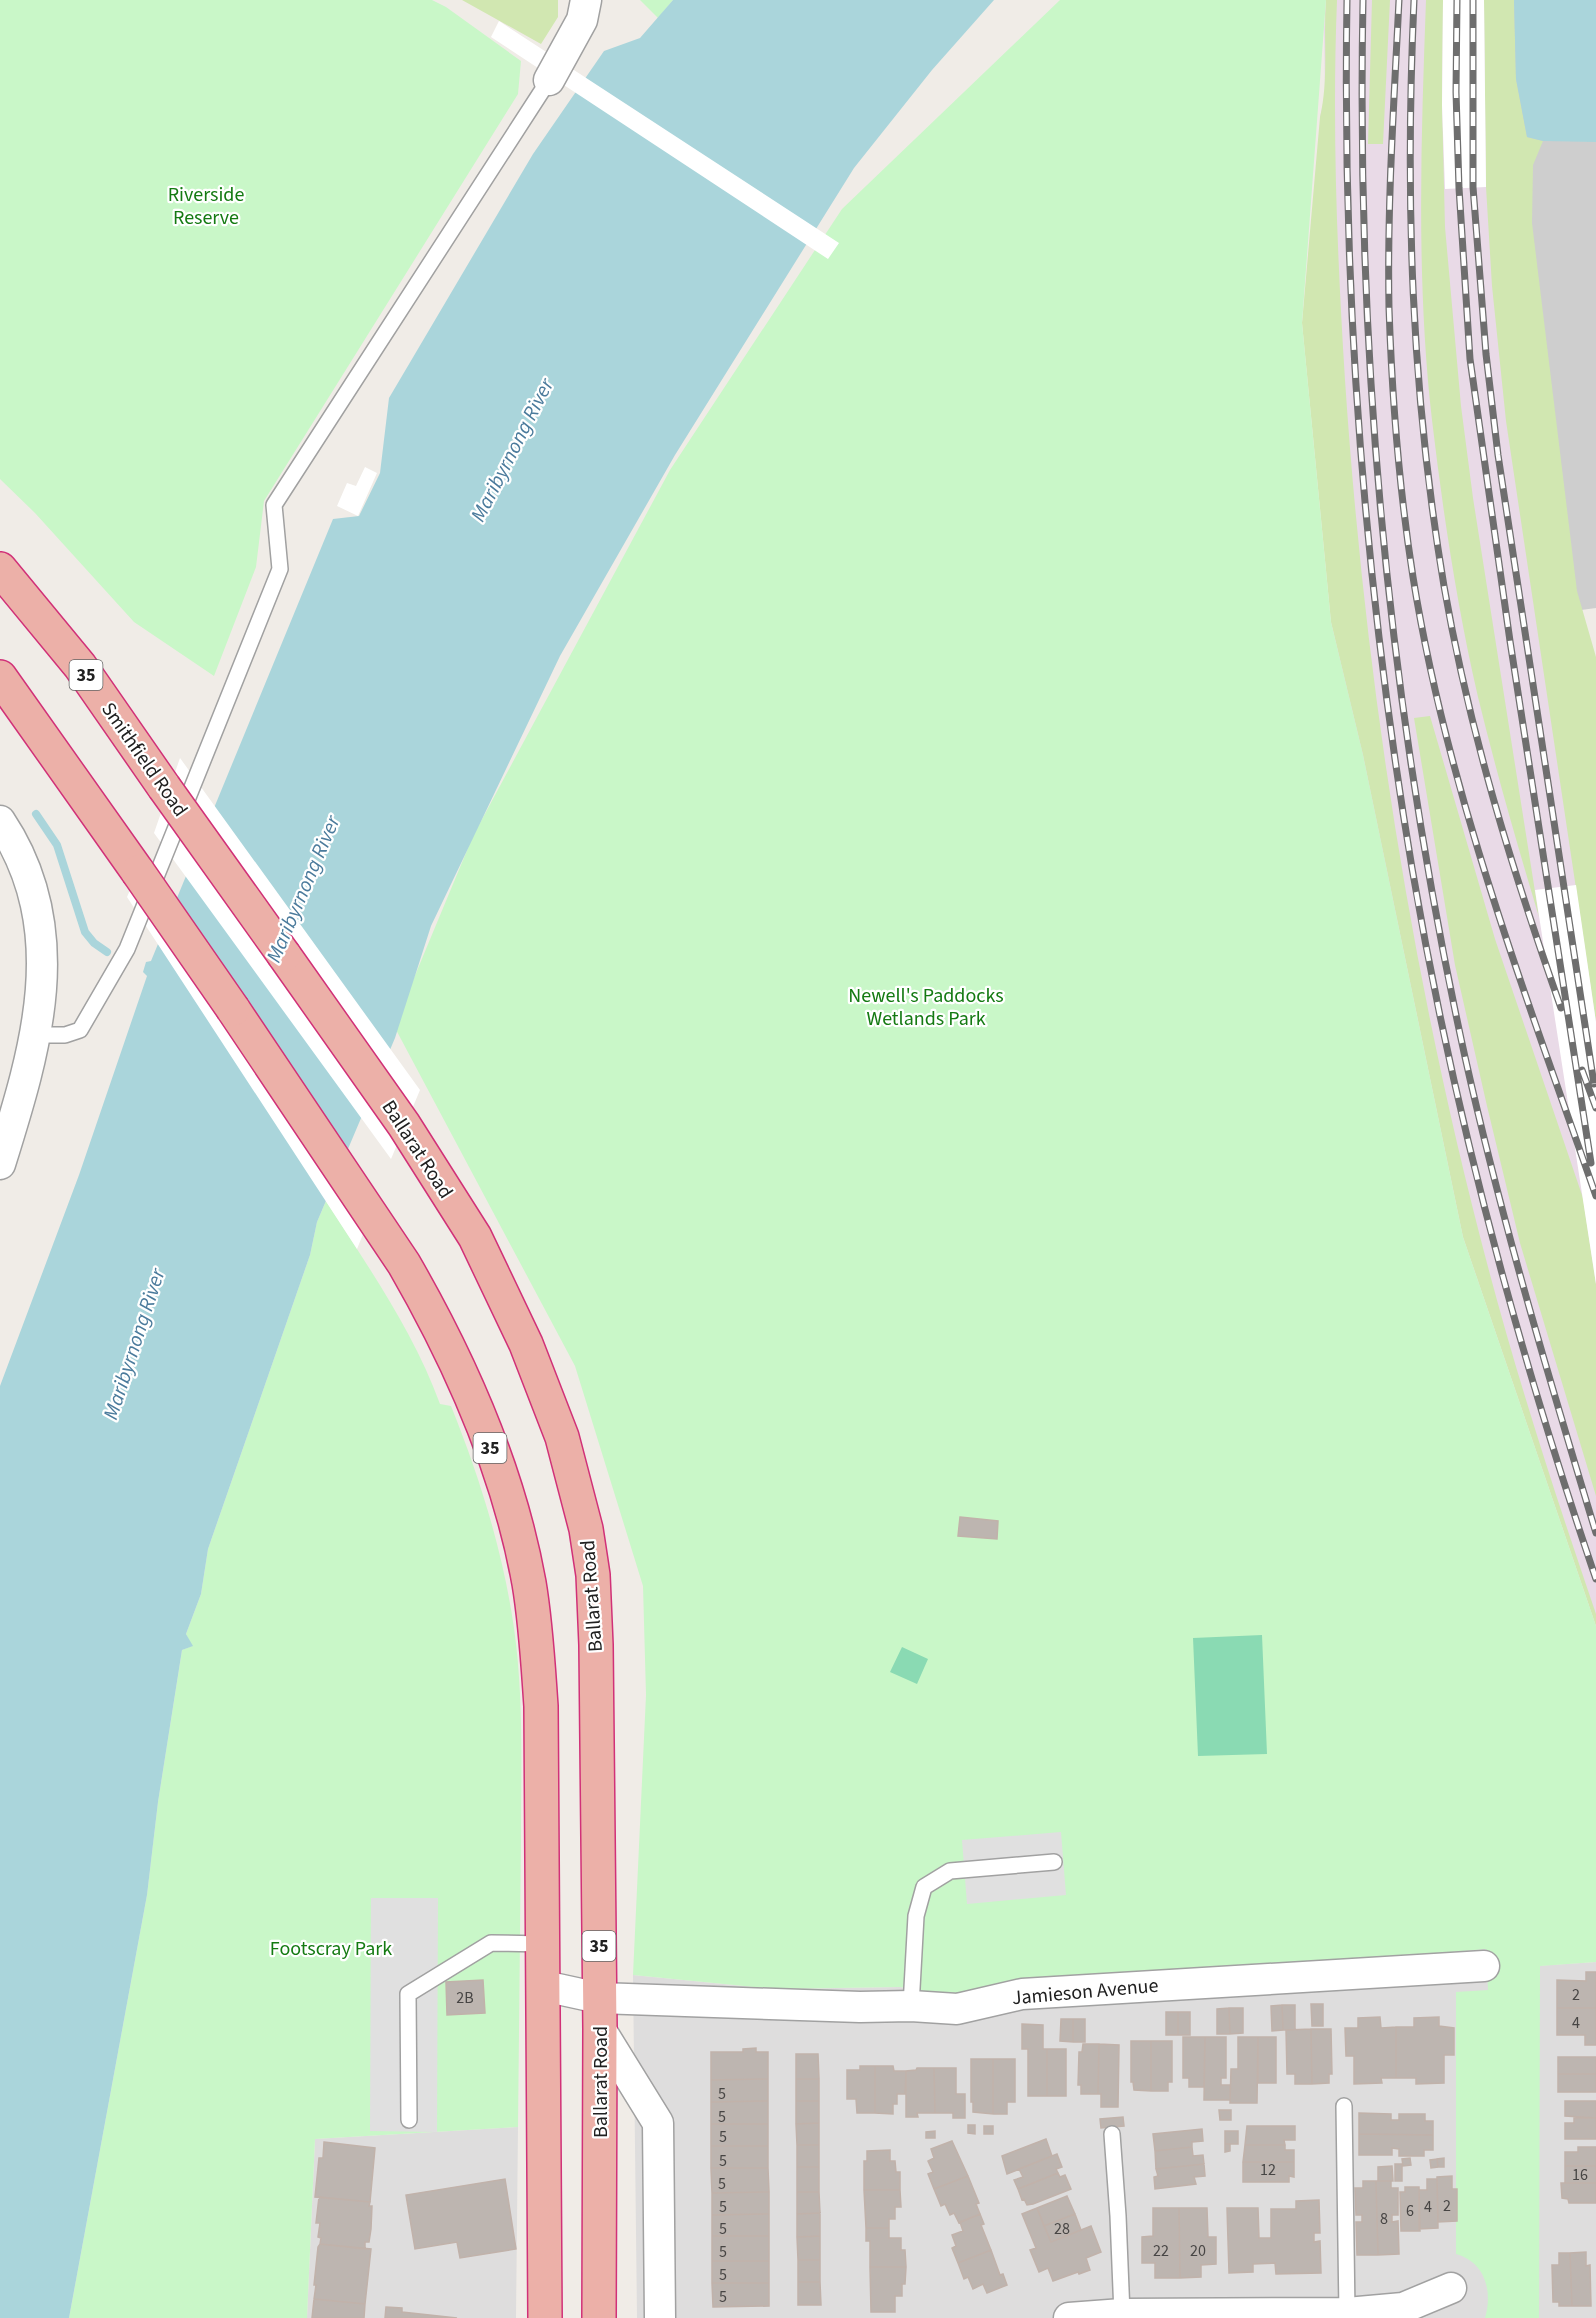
<svg xmlns="http://www.w3.org/2000/svg" width="1596" height="2318" font-family="'Source Sans 3',sans-serif">
	<rect width="100%" height="100%" fill="#f0ece7"/>
	<!-- residential -->
	<path fill="#dedddd" d="M 1486,1949 L 1488,1969 L 1596,1962 L 1596,2318 L 637,2318 L 633,1975 L 773,1989 L 900,1987 L 951,1996 L 1066,1976 L 1395,1957 Z
		M 518,2127 L 516,2318 L 307,2318 L 315,2139 Z"/>
	<!-- industrial -->
	<path fill="#e9dae7" d="M 1326,0 L 1505,0 L 1596,799 L 1596,1626 L 1463,1237 L 1399,930 L 1331,622 L 1320,117 L 1325,95 L 1324,29 Z"/>
	<!-- religious -->
	<path fill="#cecece" d="M 1505,0 L 1596,0 L 1596,608 L 1566,612 Z"/>
	<!-- grass -->
	<path fill="#d1e7b1" d="M 462,0 L 558,0 L 558,17 L 541,44 Z
		M 1326,0 L 1337,0 C 1332,126 1337,253 1345,380 C 1365,679 1411,977 1488,1267 C 1519,1384 1557,1500 1596,1614 L 1596,1626 L 1463,1237 L 1363,755 L 1331,622 L 1302,323 L 1320,117 C 1329,79 1323,39 1326,0 Z
		M 1372,0 L 1390,0 L 1383,144 L 1368,144 Z
		M 1426,0 L 1443,0 L 1442,105 L 1445,227 L 1461,406 L 1473,498 L 1539,917 C 1517,844 1496,771 1478,697 C 1457,606 1443,513 1432,420 C 1416,281 1421,140 1426,0 Z
		M 1484,0 L 1514,0 L 1516,79 L 1527,137 L 1543,141 L 1533,165 L 1532,223 L 1577,591 L 1596,657 L 1596,1022 L 1506,421 L 1492,286 L 1486,187 Z
		M 1430,716 L 1495,939 L 1583,1198 L 1596,1284 L 1596,1496 L 1520,1243 L 1487,1106 L 1455,965 L 1414,718 Z"/>
	<!-- park -->
	<path fill="#c9f7c8" d="M 0,0 L 432,0 L 446,7 L 521,61 L 518,94 L 264,501 L 256,567 L 214,676 L 134,622 L 35,513 L 0,479 Z
		M 640,0 L 673,0 L 658,18 Z
		M 1060,0 L 1326,0 L 1302,323 L 1331,622 L 1363,755 L 1463,1237 L 1596,1626 L 1596,1962 L 1540,1966 L 1539,2318 L 1485,2318 C 1493,2291 1485,2262 1456,2254 L 1456,1992 L 1488,1990 L 1486,1949 L 1395,1957 L 1066,1976 L 951,1996 L 900,1987 L 773,1989 L 633,1975 L 646,1695 L 643,1586 L 575,1366 L 394,1026 L 473,836 L 670,470 L 842,209 Z
		M 326,1201 C 368,1267 413,1330 440,1404 L 451,1406 C 480,1478 503,1552 514,1628 C 524,1699 521,1770 521,1841 C 520,1936 519,2032 518,2127 L 315,2139 L 307,2318 L 69,2318 L 147,1895 L 158,1802 L 182,1650 L 192,1646 L 186,1634 L 201,1594 L 208,1549 L 310,1255 L 317,1222 Z"/>
	<!-- pitch -->
	<path fill="#8adab3" d="M 1262,1635 L 1267,1754 L 1198,1756 L 1193,1638 Z
		M 902,1647 L 928,1659 L 917,1684 L 890,1672 Z"/>
	<!-- parking -->
	<path fill="#e0e0e0" d="M 1061,1832 L 1066,1895 L 967,1904 L 962,1840 Z
		M 371,1898 L 438,1898 L 437,2132 L 370,2131 Z"/>
	<!-- water -->
	<path fill="#aad5db" d="M 673,0 L 994,0 L 932,70 L 854,168 L 675,455 L 560,656 L 431,926 L 395,1038 L 317,1222 L 310,1255 L 208,1549 L 201,1594 L 186,1634 L 193,1646 L 182,1650 L 158,1802 L 147,1895 L 69,2318 L 0,2318 L 0,1386 L 79,1175 L 147,976 L 143,972 L 146,962 L 151,961 L 333,519 L 359,516 L 380,473 L 389,398 L 533,154 L 604,51 L 640,38 Z
		M 1514,0 L 1596,0 L 1596,142 L 1543,141 L 1527,137 L 1516,79 Z"/>
	<!-- pier -->
	<path fill="#fff" d="M 1443,0 L 1484,0 L 1486,187 L 1445,189 L 1442,105 Z
		M 499,21 L 839,243 L 828,259 L 491,37 Z
		M 365,467 L 377,473 L 358,516 L 337,506 L 347,483 L 356,486 Z
		M 180,758 L 420,1090 L 391,1159 L 154,833 Z
		M 138,872 L 378,1197 L 357,1249 L 127,897 Z
		M 1576,885 L 1596,1022 L 1596,1284 L 1535,890 Z"/>
	<g fill="none" stroke-linecap="round" stroke-linejoin="round">
		<!-- stream -->
		<path stroke="#aad5db" stroke-width="8" d="M 36,814 L 57,845 L 85,932 L 94,943 L 107,952"/>
	</g>
	<!-- building -->
	<path fill="#bdb5b0" stroke="#c1b2aa" stroke-width="1.5" d="M 960,1517 L 998,1521 L 997,1539 L 958,1536 Z
		M 1586,1972 L 1596,1972 L 1596,2008 L 1557,2008 L 1557,1980 L 1586,1981 Z
		M 483,1980 L 485,2013 L 447,2015 L 446,1982 Z
		M 1311,2004 L 1323,2004 L 1323,2026 L 1312,2026 Z
		M 1282,2005 L 1295,2005 L 1295,2030 L 1283,2030 Z
		M 1282,2005 L 1283,2030 L 1272,2031 L 1271,2006 Z
		M 1229,2008 L 1243,2008 L 1243,2033 L 1230,2034 Z
		M 1229,2008 L 1230,2034 L 1217,2034 L 1217,2009 Z
		M 1557,2008 L 1596,2008 L 1596,2045 L 1585,2045 L 1585,2035 L 1557,2035 Z
		M 1166,2012 L 1178,2012 L 1178,2035 L 1166,2035 Z
		M 1178,2012 L 1190,2012 L 1190,2035 L 1178,2035 Z
		M 1380,2017 L 1381,2028 L 1396,2027 L 1396,2078 L 1381,2078 L 1382,2083 L 1354,2084 L 1354,2056 L 1346,2056 L 1345,2028 L 1358,2028 L 1358,2018 Z
		M 1439,2017 L 1439,2026 L 1454,2028 L 1454,2055 L 1444,2055 L 1444,2083 L 1416,2084 L 1416,2078 L 1396,2078 L 1396,2027 L 1414,2027 L 1414,2018 Z
		M 1061,2019 L 1073,2019 L 1073,2042 L 1060,2041 Z
		M 1073,2019 L 1085,2019 L 1085,2042 L 1073,2042 Z
		M 1022,2024 L 1043,2025 L 1043,2049 L 1047,2049 L 1047,2096 L 1028,2096 L 1028,2049 L 1022,2049 Z
		M 1311,2029 L 1312,2084 L 1295,2084 L 1295,2074 L 1287,2074 L 1286,2030 Z
		M 1311,2029 L 1331,2029 L 1332,2074 L 1329,2074 L 1329,2083 L 1312,2084 Z
		M 1183,2037 L 1205,2037 L 1204,2087 L 1189,2087 L 1189,2078 L 1183,2078 Z
		M 1205,2037 L 1226,2037 L 1226,2078 L 1221,2078 L 1221,2085 L 1230,2085 L 1230,2100 L 1204,2100 Z
		M 1238,2037 L 1258,2037 L 1257,2103 L 1230,2103 L 1231,2069 L 1238,2069 Z
		M 1258,2037 L 1276,2037 L 1276,2083 L 1258,2083 Z
		M 1131,2041 L 1151,2041 L 1151,2091 L 1134,2090 L 1133,2082 L 1131,2082 Z
		M 1151,2041 L 1172,2041 L 1172,2082 L 1168,2082 L 1168,2091 L 1151,2091 Z
		M 1083,2044 L 1099,2044 L 1098,2094 L 1081,2094 L 1081,2085 L 1078,2085 L 1079,2052 L 1082,2052 Z
		M 1099,2044 L 1119,2045 L 1118,2107 L 1101,2107 L 1101,2094 L 1098,2094 Z
		M 756,2048 L 756,2052 L 768,2052 L 768,2079 L 711,2080 L 711,2052 L 743,2052 L 743,2049 Z
		M 1047,2049 L 1066,2049 L 1066,2096 L 1047,2096 Z
		M 796,2054 L 818,2054 L 819,2079 L 796,2079 Z
		M 1558,2057 L 1596,2057 L 1596,2074 L 1558,2074 Z
		M 971,2059 L 993,2059 L 993,2114 L 973,2112 L 973,2102 L 971,2102 Z
		M 993,2059 L 1015,2059 L 1015,2102 L 1007,2102 L 1007,2114 L 993,2114 Z
		M 860,2066 L 875,2066 L 875,2113 L 857,2113 L 856,2099 L 847,2099 L 847,2070 L 860,2070 Z
		M 875,2066 L 893,2066 L 894,2071 L 906,2071 L 905,2094 L 897,2094 L 897,2104 L 893,2104 L 893,2114 L 875,2113 Z
		M 917,2068 L 934,2068 L 935,2113 L 917,2113 L 918,2117 L 906,2117 L 906,2071 L 916,2070 Z
		M 934,2068 L 956,2068 L 956,2094 L 965,2094 L 965,2118 L 953,2118 L 953,2113 L 935,2113 Z
		M 1558,2074 L 1596,2074 L 1596,2092 L 1558,2092 Z
		M 768,2079 L 768,2101 L 711,2102 L 711,2080 Z
		M 796,2079 L 819,2079 L 819,2101 L 796,2101 Z
		M 768,2101 L 768,2124 L 711,2124 L 711,2102 Z
		M 796,2101 L 819,2101 L 819,2123 L 796,2124 Z
		M 1565,2101 L 1596,2101 L 1596,2118 L 1565,2116 Z
		M 1219,2110 L 1231,2110 L 1231,2120 L 1220,2120 Z
		M 1359,2113 L 1391,2114 L 1391,2120 L 1399,2120 L 1399,2114 L 1425,2114 L 1425,2121 L 1433,2121 L 1433,2135 L 1359,2134 Z
		M 1123,2117 L 1124,2126 L 1101,2128 L 1100,2119 Z
		M 1574,2118 L 1596,2118 L 1596,2139 L 1565,2139 L 1565,2123 L 1574,2123 Z
		M 819,2123 L 819,2145 L 797,2145 L 796,2124 Z
		M 711,2124 L 768,2124 L 768,2146 L 711,2146 Z
		M 968,2125 L 975,2125 L 975,2134 L 968,2133 Z
		M 984,2126 L 993,2126 L 993,2134 L 984,2134 Z
		M 1247,2126 L 1295,2126 L 1295,2140 L 1284,2140 L 1285,2145 L 1245,2145 Z
		M 1202,2129 L 1203,2141 L 1192,2142 L 1192,2147 L 1155,2151 L 1153,2134 Z
		M 935,2131 L 935,2138 L 926,2138 L 926,2132 Z
		M 1225,2131 L 1238,2131 L 1238,2144 L 1225,2144 Z
		M 1359,2134 L 1433,2135 L 1433,2150 L 1424,2150 L 1424,2156 L 1399,2156 L 1399,2149 L 1392,2148 L 1392,2155 L 1359,2155 Z
		M 1046,2139 L 1052,2156 L 1007,2174 L 1002,2156 Z
		M 952,2141 L 968,2176 L 934,2189 L 928,2174 L 933,2172 L 928,2161 L 934,2158 L 931,2149 Z
		M 324,2142 L 375,2148 L 370,2202 L 315,2197 L 319,2158 L 323,2158 Z
		M 1225,2144 L 1230,2144 L 1230,2151 L 1225,2152 Z
		M 797,2145 L 819,2145 L 819,2167 L 797,2167 Z
		M 1245,2145 L 1285,2145 L 1285,2150 L 1294,2150 L 1294,2162 L 1243,2162 Z
		M 711,2146 L 768,2146 L 768,2168 L 711,2168 Z
		M 1192,2147 L 1193,2156 L 1203,2155 L 1204,2164 L 1156,2169 L 1155,2151 Z
		M 1578,2147 L 1596,2147 L 1596,2166 L 1565,2166 L 1565,2152 L 1578,2152 Z
		M 890,2150 L 890,2161 L 895,2161 L 896,2172 L 900,2172 L 900,2190 L 864,2190 L 864,2161 L 867,2161 L 867,2151 Z
		M 1057,2154 L 1062,2167 L 1056,2169 L 1058,2173 L 1018,2189 L 1014,2180 L 1023,2177 L 1019,2169 Z
		M 1410,2158 L 1411,2165 L 1403,2166 L 1402,2159 Z
		M 1444,2158 L 1444,2167 L 1438,2167 L 1437,2159 Z
		M 1437,2159 L 1438,2167 L 1431,2168 L 1430,2160 Z
		M 1243,2162 L 1294,2162 L 1294,2177 L 1289,2176 L 1289,2182 L 1243,2182 Z
		M 1204,2164 L 1205,2176 L 1194,2177 L 1196,2184 L 1155,2189 L 1154,2177 L 1158,2176 L 1156,2169 Z
		M 1395,2164 L 1402,2164 L 1402,2181 L 1395,2181 Z
		M 1392,2166 L 1393,2181 L 1378,2181 L 1378,2167 Z
		M 1565,2166 L 1596,2166 L 1596,2183 L 1565,2183 Z
		M 797,2167 L 819,2167 L 819,2192 L 797,2192 Z
		M 711,2168 L 768,2168 L 769,2192 L 712,2193 Z
		M 1058,2173 L 1060,2177 L 1065,2175 L 1071,2189 L 1033,2204 L 1027,2205 L 1024,2199 L 1022,2200 L 1018,2189 Z
		M 968,2176 L 979,2203 L 976,2204 L 980,2214 L 959,2223 L 954,2213 L 950,2215 L 945,2204 L 941,2206 L 934,2189 Z
		M 1452,2176 L 1452,2189 L 1457,2189 L 1457,2221 L 1438,2222 L 1437,2177 Z
		M 505,2179 L 516,2249 L 460,2258 L 457,2242 L 415,2249 L 406,2195 Z
		M 1427,2179 L 1437,2179 L 1438,2228 L 1419,2229 L 1419,2190 L 1427,2190 Z
		M 1363,2181 L 1376,2181 L 1378,2255 L 1357,2255 L 1356,2222 L 1362,2222 L 1362,2215 L 1356,2215 L 1355,2188 L 1363,2188 Z
		M 1376,2181 L 1391,2181 L 1391,2188 L 1398,2188 L 1398,2215 L 1392,2215 L 1392,2222 L 1398,2221 L 1399,2254 L 1378,2255 Z
		M 1561,2183 L 1596,2183 L 1596,2203 L 1569,2203 L 1568,2199 L 1562,2198 Z
		M 1405,2187 L 1419,2187 L 1420,2231 L 1401,2231 L 1400,2192 L 1405,2192 Z
		M 864,2190 L 900,2190 L 901,2207 L 895,2207 L 895,2219 L 889,2219 L 889,2228 L 866,2228 Z
		M 769,2192 L 769,2214 L 712,2215 L 712,2193 Z
		M 797,2192 L 819,2192 L 820,2213 L 797,2214 Z
		M 1067,2196 L 1075,2214 L 1044,2226 L 1037,2208 Z
		M 319,2197 L 370,2202 L 369,2206 L 372,2206 L 371,2229 L 369,2242 L 365,2242 L 365,2249 L 320,2244 L 321,2238 L 318,2237 L 320,2223 L 316,2223 Z
		M 1319,2200 L 1320,2233 L 1314,2233 L 1314,2242 L 1320,2241 L 1321,2273 L 1276,2274 L 1275,2263 L 1253,2264 L 1253,2272 L 1229,2273 L 1227,2208 L 1258,2208 L 1259,2238 L 1271,2238 L 1271,2209 L 1296,2209 L 1296,2201 Z
		M 1037,2208 L 1051,2242 L 1091,2226 L 1101,2252 L 1086,2258 L 1090,2270 L 1079,2274 L 1078,2272 L 1053,2281 L 1048,2268 L 1039,2272 L 1030,2250 L 1036,2248 L 1022,2214 Z
		M 1153,2208 L 1179,2208 L 1180,2278 L 1155,2278 L 1155,2263 L 1142,2263 L 1142,2237 L 1153,2236 Z
		M 1179,2208 L 1207,2208 L 1208,2237 L 1216,2237 L 1216,2264 L 1201,2265 L 1201,2277 L 1180,2278 Z
		M 820,2213 L 820,2236 L 797,2237 L 797,2214 Z
		M 769,2214 L 769,2236 L 712,2236 L 712,2215 Z
		M 980,2214 L 984,2224 L 981,2225 L 991,2250 L 958,2263 L 952,2248 L 956,2246 L 952,2235 L 963,2231 L 960,2222 Z
		M 1075,2214 L 1081,2230 L 1051,2242 L 1044,2226 Z
		M 866,2228 L 889,2228 L 889,2238 L 901,2238 L 901,2250 L 905,2250 L 906,2267 L 870,2267 L 870,2241 L 866,2241 Z
		M 712,2236 L 769,2236 L 769,2261 L 712,2261 Z
		M 820,2236 L 820,2260 L 798,2260 L 797,2237 Z
		M 320,2244 L 371,2249 L 365,2304 L 314,2299 L 316,2285 L 314,2285 L 318,2247 Z
		M 991,2250 L 1000,2275 L 1003,2274 L 1007,2285 L 987,2293 L 983,2284 L 973,2289 L 968,2277 L 964,2279 L 958,2263 Z
		M 1586,2252 L 1586,2266 L 1590,2265 L 1591,2306 L 1572,2306 L 1570,2253 Z
		M 1559,2253 L 1570,2253 L 1572,2306 L 1559,2306 L 1559,2302 L 1553,2302 L 1552,2265 L 1559,2265 Z
		M 798,2260 L 820,2260 L 820,2282 L 798,2282 Z
		M 712,2261 L 769,2261 L 769,2283 L 712,2283 Z
		M 870,2267 L 906,2267 L 905,2284 L 902,2284 L 902,2296 L 895,2296 L 895,2312 L 871,2312 Z
		M 798,2282 L 820,2282 L 821,2305 L 798,2305 Z
		M 712,2283 L 769,2283 L 769,2306 L 713,2307 Z
		M 314,2299 L 365,2304 L 364,2318 L 312,2318 Z
		M 386,2307 L 402,2308 L 402,2312 L 457,2318 L 385,2318 Z"/>
	<g fill="none" stroke-linecap="round" stroke-linejoin="round">
		<!-- service casing -->
		<g stroke="#a1a1a1" stroke-width="18">
			<path id="service" d="M 36,1035 L 65,1035 L 80,1030 L 127,949 L 280,569 L 274,505 L 549,80
				M 911,2006 L 916,1916 L 924,1887 L 950,1871 L 1054,1862
				M 1344,2106 L 1347,2313
				M 409,2120 L 408,1994 L 491,1943 L 544,1944
				M 1112,2134 L 1118,2216 L 1122,2314"/>
		</g>
		<!-- minor casing -->
		<g stroke="#a1a1a1" stroke-width="33">
			<path id="minor" d="M 549,80 L 582,20 L 586,0
				M 0,821 C 73,930 36,1049 0,1164
				M 544,1986 L 599,1998 L 860,2007 L 911,2006 L 957,2009 L 1022,1994 L 1484,1966
				M 600,2029 L 658,2123 L 660,2318
				M 1069,2318 L 1122,2314 L 1347,2313 L 1403,2308 L 1451,2288"/>
		</g>
		<!-- trunk casing -->
		<g stroke="#d13178" stroke-width="36">
			<path id="trunk" d="M 0,569 L 80,666 L 164,787
				M 0,677 L 138,872
				M 284,955 L 404,1125 L 475,1237 L 526,1344 L 562,1437 L 586,1529 L 593,1575 L 596,1645 L 600,2029 L 599,2318
				M 233,1009 L 404,1264 C 460,1361 509,1472 529,1583 C 536,1624 538,1664 541,1706 L 545,2318"/>
		</g>
		<!-- service -->
		<use href="#service" stroke="#fff" stroke-width="15"/>
		<!-- minor -->
		<use href="#minor" stroke="#fff" stroke-width="30"/>
		<!-- trunk -->
		<use href="#trunk" stroke="#ecb0a8" stroke-width="33"/>
		<!-- rail casing -->
		<g stroke="#6e6e6e" stroke-width="7">
			<path id="rail" d="M 1347,0 C 1342,290 1364,582 1412,868 C 1453,1109 1517,1348 1596,1579
				M 1363,0 C 1356,354 1389,711 1465,1057 C 1501,1218 1548,1375 1596,1533
				M 1399,0 C 1394,102 1387,205 1389,308 C 1392,398 1399,488 1413,577 C 1447,790 1525,993 1596,1196
				M 1414,0 C 1405,198 1411,390 1444,586 C 1469,730 1512,870 1561,1008
				M 1457,0 L 1456,92 L 1459,188 L 1470,359 L 1510,641 L 1591,1163
				M 1473,0 L 1473,187 L 1486,354 L 1498,455 L 1594,1084
				M 1582,1070 L 1596,1108"/>
		</g>
		<!-- rail -->
		<use href="#rail" stroke="#fff" stroke-width="4.5" stroke-dasharray="14" stroke-linecap="butt"/>
		<!-- trunk-bridge casing -->
		<g stroke="#d13178" stroke-width="36" stroke-linecap="butt">
			<path id="trunk-bridge" d="M 164,787 L 284,955
				M 138,872 L 233,1009"/>
		</g>
		<!-- trunk-bridge -->
		<use href="#trunk-bridge" stroke="#ecb0a8" stroke-width="33"/>
	</g>
	<g text-anchor="middle" stroke-width="4.5" stroke-linejoin="round" paint-order="stroke">
		<!-- number labels -->
		<g font-size="16" fill="#474544">
			<text x="1576" y="2000">2</text>
			<text x="465" y="2003">2B</text>
			<text x="1576" y="2028">4</text>
			<text x="722" y="2099">5</text>
			<text x="722" y="2122">5</text>
			<text x="723" y="2142">5</text>
			<text x="723" y="2166">5</text>
			<text x="1268" y="2175">12</text>
			<text x="1580" y="2180">16</text>
			<text x="722" y="2189">5</text>
			<text x="1447" y="2211">2</text>
			<text x="723" y="2212">5</text>
			<text x="1428" y="2212">4</text>
			<text x="1410" y="2216">6</text>
			<text x="1384" y="2224">8</text>
			<text x="723" y="2234">5</text>
			<text x="1062" y="2234">28</text>
			<text x="1161" y="2256">22</text>
			<text x="1198" y="2256">20</text>
			<text x="723" y="2257">5</text>
			<text x="723" y="2280">5</text>
			<text x="723" y="2302">5</text>
		</g>
		<!-- shield labels -->
		<g fill="#fff" stroke="#636363" stroke-width="1.5">
			<rect x="69.5" y="660" width="33" height="30" rx="4.5"/>
			<rect x="473.5" y="1433" width="33" height="30" rx="4.5"/>
			<rect x="582.5" y="1931" width="33" height="30" rx="4.5"/>
		</g>
		<g font-size="18" font-weight="bold" fill="#202020">
			<text x="86" y="681">35</text>
			<text x="490" y="1454">35</text>
			<text x="599" y="1952">35</text>
		</g>
		<!-- park labels -->
		<g font-size="20" fill="#147a12" stroke="#fff">
			<text x="206" y="201">Riverside<tspan x="206" dy="23">Reserve</tspan></text>
			<text x="926" y="1002">Newell's Paddocks<tspan x="926" dy="23">Wetlands Park</tspan></text>
			<text x="331" y="1955">Footscray Park</text>
		</g>
		<!-- street labels -->
		<g font-size="20" fill="#202020" stroke="#fff">
			<text transform="translate(145 759) rotate(55)" y="7">Smithfield Road</text>
			<text transform="translate(418 1149) rotate(57)" y="7">Ballarat Road</text>
			<text transform="translate(591 1596) rotate(-94)" y="7">Ballarat Road</text>
			<text transform="translate(1085 1991) rotate(-5)" y="7">Jamieson Avenue</text>
			<text transform="translate(600 2082) rotate(-90)" y="7">Ballarat Road</text>
		</g>
		<!-- water labels -->
		<g font-size="21" font-style="italic" fill="#4b7b9c" stroke="#fff">
			<text transform="translate(512 450) rotate(-63)" y="7">Maribyrnong River</text>
			<text transform="translate(303 889) rotate(-67)" y="7">Maribyrnong River</text>
			<text transform="translate(134 1344) rotate(-72)" y="7">Maribyrnong River</text>
		</g>
	</g>
</svg>
